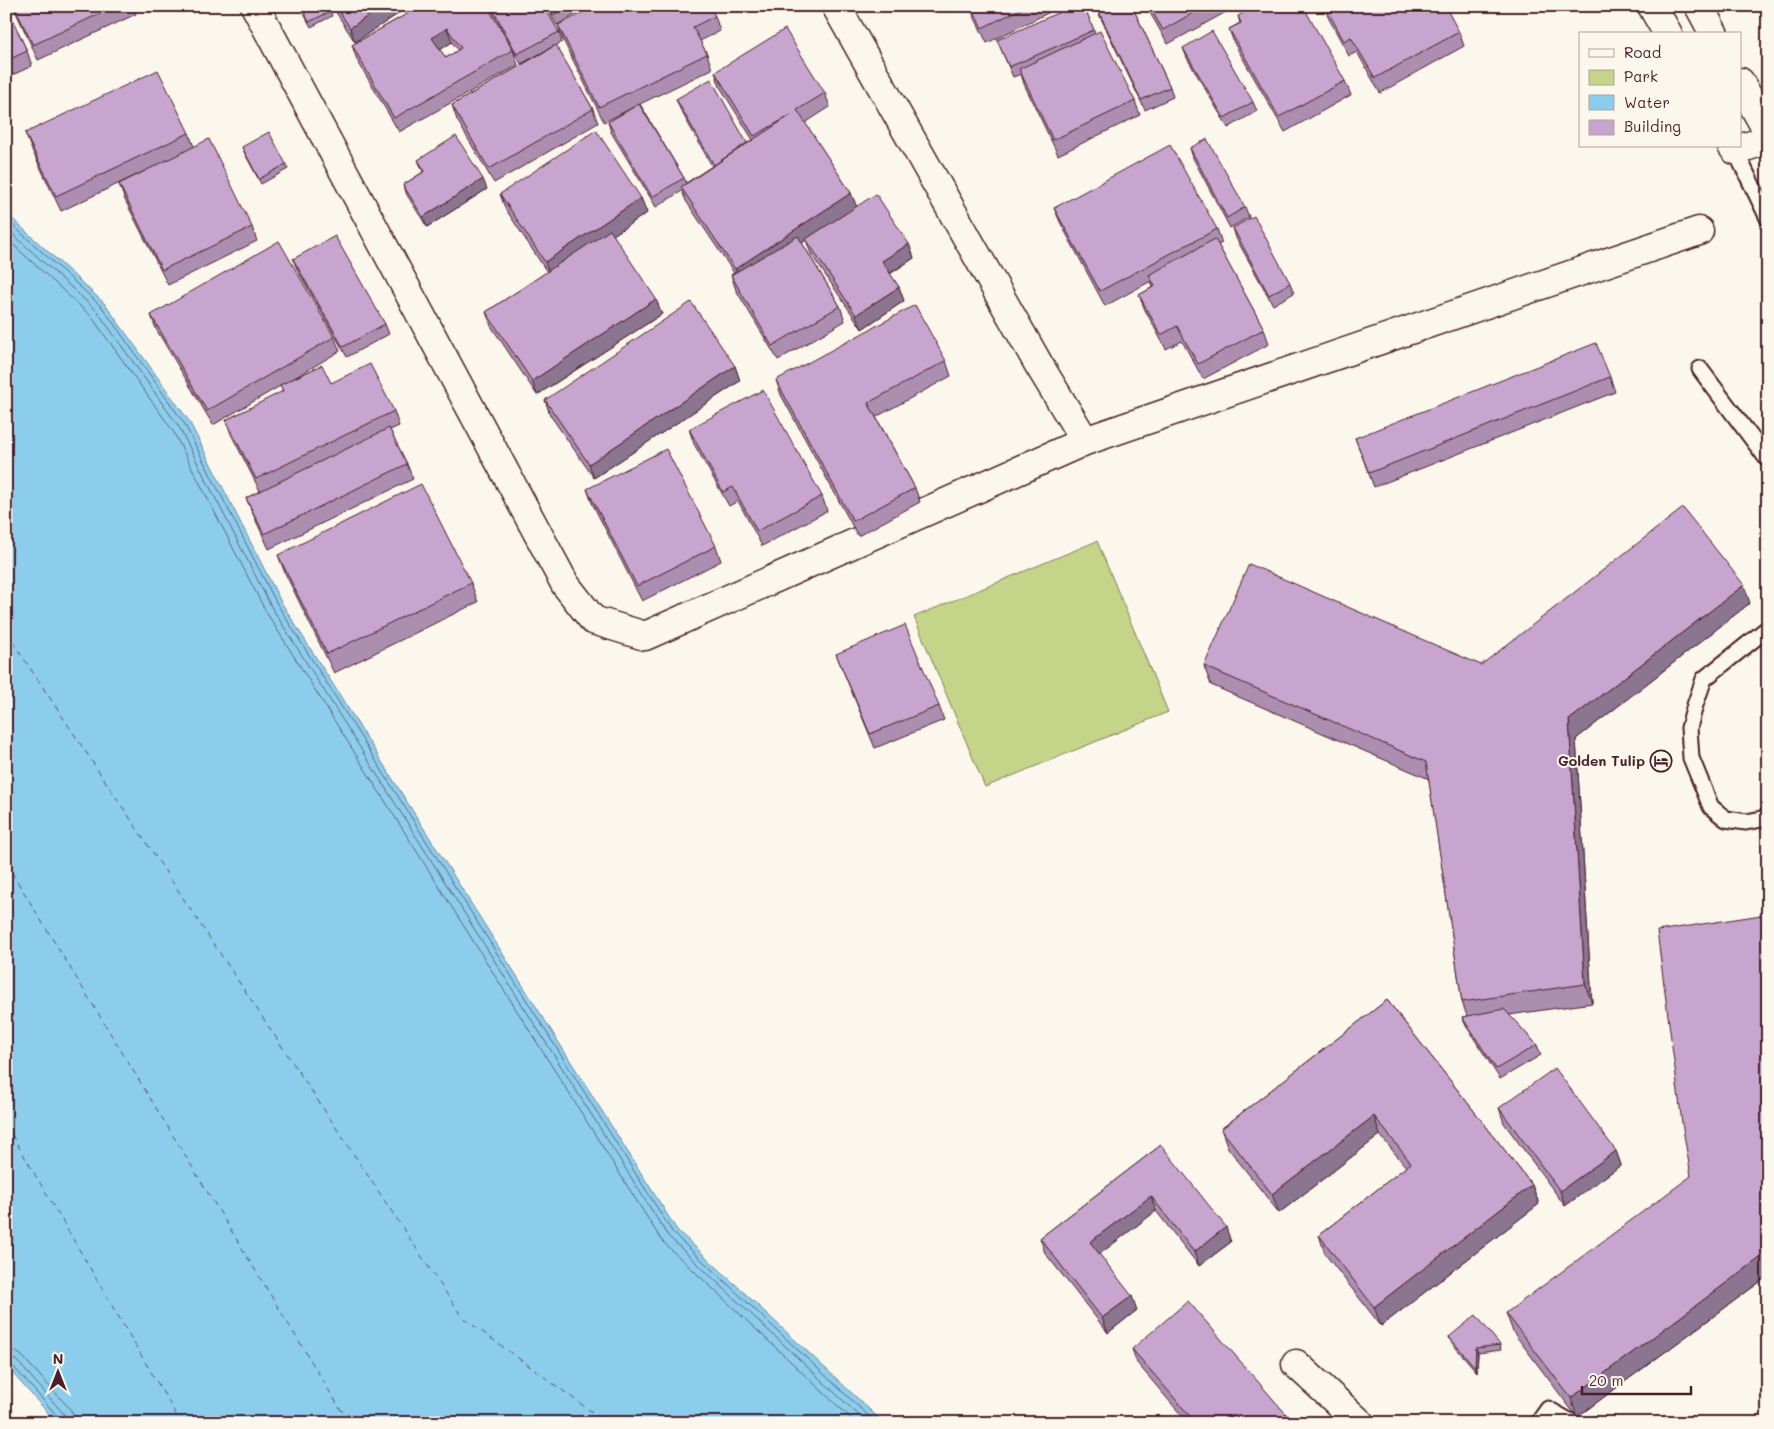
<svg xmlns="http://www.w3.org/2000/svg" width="1774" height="1429" font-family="Mali,sans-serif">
	<rect width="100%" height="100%" fill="#fbf7ec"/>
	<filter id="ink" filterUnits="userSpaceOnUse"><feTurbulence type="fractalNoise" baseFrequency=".02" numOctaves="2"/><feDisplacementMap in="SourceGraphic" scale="10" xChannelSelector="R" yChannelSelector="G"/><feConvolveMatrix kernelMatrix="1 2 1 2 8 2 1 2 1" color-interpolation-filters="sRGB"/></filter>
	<g filter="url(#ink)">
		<!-- green -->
		<path fill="#c4d589" stroke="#877a5a" d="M 1097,541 L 1168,712 L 985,787 L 914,617 Z"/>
		<!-- water -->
		<path fill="#8ccded" stroke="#72879f" d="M 6,213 L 105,304 L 189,421 L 281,602 L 677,1230 L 884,1423 L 57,1423 L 6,1366 Z"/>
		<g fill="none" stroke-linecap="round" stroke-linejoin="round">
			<!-- shore -->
			<path stroke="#646579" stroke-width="1" d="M 6,219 L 102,307 L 184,423 L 277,604 L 673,1233 L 876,1423
				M 6,228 L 97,311 L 179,427 L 272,608 L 668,1236 L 867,1423
				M 6,238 L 91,316 L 173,431 L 266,612 L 662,1241 L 856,1423
				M 6,1350 L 15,1351 L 22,1356 L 70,1409 L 74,1416 L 74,1423
				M 6,1357 L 12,1358 L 17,1361 L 64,1414 L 67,1423
				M 6,1364 L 12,1365 L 59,1418 L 61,1423"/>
			<!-- ferry -->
			<path stroke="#5e5365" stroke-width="1" stroke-dasharray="6 5" stroke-linecap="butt" d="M 6,632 L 462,1317 L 607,1423
				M 6,863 L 341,1410 L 359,1423
				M 6,1125 L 181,1423"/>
			<!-- lane casing -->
			<g stroke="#4a1f2b" stroke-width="19">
				<path id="lane" d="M 1735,150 L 1768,218
					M 1700,369 L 1768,460
					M 1768,628 L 1704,679 L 1695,705 L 1689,728 L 1691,758 L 1711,807 L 1726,819 L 1746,822 L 1762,819 L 1768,815
					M 1538,1423 L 1548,1409 L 1573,1423"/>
			</g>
			<!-- street casing -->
			<g stroke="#4a1f2b" stroke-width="31">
				<path id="street" d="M 255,6 L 565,584 L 593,620 L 645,636 L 1085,441 L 1699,231
					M 836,6 L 1039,365 L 1085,441
					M 1652,6 L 1668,34
					M 1699,6 L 1714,34
					M 1740,82 L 1768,132
					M 1732,146 L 1735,150 L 1768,140
					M 1296,1364 L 1360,1423"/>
			</g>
			<!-- lane -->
			<use href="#lane" stroke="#fbf7ec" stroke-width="15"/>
			<!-- street -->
			<use href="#street" stroke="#fbf7ec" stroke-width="28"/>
		</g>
		<!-- wall -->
		<path fill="#ac8eb1" stroke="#4a1f2b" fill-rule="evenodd" d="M 6,6 L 27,51 L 32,66 L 6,78 Z
			M 13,6 L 133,6 L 136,14 L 38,60 Z
			M 300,6 L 328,6 L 332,16 L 311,27 Z
			M 332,6 L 410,6 L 355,42 Z
			M 421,6 L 513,50 L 518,65 L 399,132 L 357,60 L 352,45 ZM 452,42 L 458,50 L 446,58 L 440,50 Z
			M 489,6 L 544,6 L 559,32 L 562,42 L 556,46 L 593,109 L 598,123 L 494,183 L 457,120 L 452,105 L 554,46 L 521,64 Z
			M 546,6 L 590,6 L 557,25 Z
			M 969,6 L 1062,6 L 987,43 Z
			M 1084,6 L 1095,33 L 1135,101 L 1140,115 L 1058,155 L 1024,84 L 1021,74 L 1013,77 L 997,40 Z
			M 1095,6 L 1132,6 L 1170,87 L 1173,97 L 1145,110 Z
			M 1146,6 L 1237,6 L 1168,44 Z
			M 1324,6 L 1459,32 L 1464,46 L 1380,93 L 1357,52 L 1349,56 L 1329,19 Z
			M 715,16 L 720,31 L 700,41 L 707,54 L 712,69 L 640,104 L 684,178 L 686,183 L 712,166 L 680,109 L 676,99 L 747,143 L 753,140 L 720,87 L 715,72 L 825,93 L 830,107 L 805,123 L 851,193 L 856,207 L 909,244 L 914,258 L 890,274 L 899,287 L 904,301 L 862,329 L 811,254 L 806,240 L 802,243 L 840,306 L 845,321 L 778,360 L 736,290 L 731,275 L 734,273 L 686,201 L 682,191 L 656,207 L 611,132 L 608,122 L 634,107 L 604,122 L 563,40 L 558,25 Z
			M 1238,16 L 1345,81 L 1351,95 L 1285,132 L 1234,43 L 1229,29 L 1240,23 Z
			M 1183,48 L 1253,102 L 1257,111 L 1228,128 L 1187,58 Z
			M 25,133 L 189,133 L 194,147 L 252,227 L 257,241 L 168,285 L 124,198 L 119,184 L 143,172 L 61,211 L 31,148 Z
			M 242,147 L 286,164 L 288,169 L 261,184 L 244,152 Z
			M 1190,148 L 1245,207 L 1249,217 L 1230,228 L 1193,158 Z
			M 418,160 L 487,189 L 427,227 L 407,195 L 403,185 L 423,172 Z
			M 500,194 L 641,198 L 647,213 L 613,235 L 662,314 L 537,395 L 491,326 L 486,312 L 547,272 L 505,208 Z
			M 1054,208 L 1217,229 L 1222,243 L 1218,245 L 1264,329 L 1269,344 L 1203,379 L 1182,341 L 1166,349 L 1145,310 L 1139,295 L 1153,287 L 1151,281 L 1105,306 L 1060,222 Z
			M 1233,228 L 1290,283 L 1294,293 L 1273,305 L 1236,238 Z
			M 293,259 L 385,324 L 389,334 L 347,357 L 297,269 Z
			M 151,315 L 334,337 L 340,351 L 284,384 L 331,383 L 394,411 L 399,426 L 390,430 L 407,464 L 413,479 L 269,549 L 252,512 L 246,498 L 260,491 L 231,434 L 226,420 L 283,392 L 280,386 L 213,425 L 156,329 Z
			M 946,361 L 951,376 L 876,417 L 915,488 L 920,502 L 858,536 L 781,395 L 776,380 Z
			M 735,366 L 740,381 L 594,478 L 550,415 L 545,400 Z
			M 1610,377 L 1615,392 L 1374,487 L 1355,438 Z
			M 689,429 L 822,496 L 827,511 L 762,546 L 738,501 L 729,506 L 694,444 Z
			M 587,489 L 716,546 L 721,561 L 642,601 L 592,503 Z
			M 278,555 L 471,583 L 478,602 L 334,673 L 285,573 Z
			M 1750,603 L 1576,739 L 1592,1003 L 1509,1015 L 1537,1045 L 1541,1055 L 1500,1079 L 1466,1026 L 1462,1017 L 1467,1016 L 1462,1002 L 1429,779 L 1211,685 L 1204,666 L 1481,665 Z
			M 836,654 L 939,706 L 944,720 L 875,748 Z
			M 1387,1000 L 1532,1185 L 1539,1204 L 1381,1326 L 1325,1254 L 1319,1235 L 1406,1167 L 1380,1135 L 1279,1213 L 1228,1148 L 1221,1129 Z
			M 1499,1108 L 1616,1151 L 1621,1165 L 1565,1206 L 1504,1123 Z
			M 1161,1145 L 1231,1242 L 1199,1266 L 1156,1211 L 1099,1254 L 1137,1310 L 1108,1333 L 1045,1253 L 1040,1238 Z
			M 1768,1276 L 1577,1417 L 1513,1332 L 1506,1313 Z
			M 1449,1337 L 1500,1345 L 1501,1350 L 1478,1353 L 1477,1372 L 1451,1342 Z
			M 1132,1349 L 1286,1414 L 1289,1423 L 1188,1423 L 1137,1363 Z"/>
		<!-- shaded-wall -->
		<path fill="#8c7490" stroke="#4a1f2b" d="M 383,6 L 410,6 L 355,42 L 350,28 Z
			M 447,28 L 452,42 L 437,52 L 432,38 Z
			M 483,179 L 487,189 L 427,227 L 423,217 Z
			M 851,193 L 857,207 L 741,283 L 735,269 Z
			M 641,198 L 647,213 L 550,276 L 545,262 Z
			M 909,244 L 914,258 L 887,275 L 882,261 Z
			M 899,287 L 904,301 L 862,329 L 856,315 Z
			M 656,299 L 662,314 L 537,395 L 532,381 Z
			M 735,366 L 740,381 L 594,478 L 589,464 Z
			M 1744,585 L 1750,603 L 1576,739 L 1592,1003 L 1585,984 L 1569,720 Z
			M 1374,1116 L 1380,1135 L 1279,1213 L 1272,1194 Z
			M 1616,1151 L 1621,1165 L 1565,1206 L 1560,1191 Z
			M 1532,1185 L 1539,1204 L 1381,1326 L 1374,1307 Z
			M 1151,1196 L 1156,1211 L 1096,1257 L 1090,1242 Z
			M 1226,1227 L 1231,1242 L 1199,1266 L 1194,1252 Z
			M 1768,1252 L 1768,1276 L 1577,1417 L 1571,1398 Z
			M 1132,1296 L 1137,1310 L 1108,1333 L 1102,1318 Z
			M 1476,1348 L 1478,1353 L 1477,1372 L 1475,1367 Z
			M 1286,1414 L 1289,1423 L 1276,1423 Z"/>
		<!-- building -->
		<path fill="#c8a5ce" stroke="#4a1f2b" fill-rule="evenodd" d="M 6,6 L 27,51 L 6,61 Z
			M 14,6 L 116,6 L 33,45 Z
			M 301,6 L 328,6 L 331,11 L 309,22 Z
			M 336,6 L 383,6 L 350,28 Z
			M 421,6 L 487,6 L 513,50 L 394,118 L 352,45 ZM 447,28 L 461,48 L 446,58 L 432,38 Z
			M 491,6 L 544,6 L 559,32 L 517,54 Z
			M 548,6 L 569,6 L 553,15 Z
			M 597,6 L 710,6 L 715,16 L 693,27 L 707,54 L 599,107 L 558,25 Z
			M 971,6 L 1027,6 L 982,28 Z
			M 1073,6 L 1084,6 L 1094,30 L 1009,67 L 997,40 Z
			M 1096,6 L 1132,6 L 1170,87 L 1141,100 Z
			M 1149,6 L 1205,6 L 1163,30 Z
			M 1255,6 L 1303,6 L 1345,81 L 1279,117 L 1229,29 L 1241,23 L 1238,16 Z
			M 1325,6 L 1445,6 L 1459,32 L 1375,78 L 1351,37 L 1344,41 Z
			M 785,29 L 825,93 L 797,110 L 851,193 L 735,269 L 681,187 L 791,115 L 754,136 L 715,72 Z
			M 1100,31 L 1135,101 L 1053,140 L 1019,69 Z
			M 1212,31 L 1253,102 L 1224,118 L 1183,48 Z
			M 556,45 L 593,109 L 489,169 L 452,105 Z
			M 158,70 L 189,133 L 56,196 L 25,133 Z
			M 711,79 L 747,143 L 714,165 L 676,99 Z
			M 639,104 L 684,178 L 652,197 L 608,122 Z
			M 596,130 L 641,198 L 545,262 L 500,194 Z
			M 269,132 L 286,164 L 259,179 L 242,147 Z
			M 456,136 L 483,179 L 423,217 L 403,185 L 425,171 L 418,160 Z
			M 209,139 L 252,227 L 162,270 L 119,184 Z
			M 1207,139 L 1245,207 L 1227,218 L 1190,148 Z
			M 1170,145 L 1217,229 L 1100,291 L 1054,208 Z
			M 876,194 L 909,244 L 882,261 L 899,287 L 856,315 L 806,239 Z
			M 1254,216 L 1290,283 L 1269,295 L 1233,228 Z
			M 610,230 L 656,299 L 532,381 L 486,312 Z
			M 335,236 L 385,324 L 343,347 L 293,259 Z
			M 798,236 L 840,306 L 772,346 L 731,275 Z
			M 1215,239 L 1264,329 L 1198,364 L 1177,326 L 1161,335 L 1139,295 L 1155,286 L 1149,275 Z
			M 279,241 L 334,337 L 207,411 L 151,315 Z
			M 691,302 L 735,366 L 589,464 L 545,400 Z
			M 915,305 L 946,361 L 868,403 L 915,488 L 853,521 L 776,380 Z
			M 1596,343 L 1610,377 L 1369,473 L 1355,438 Z
			M 370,364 L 394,411 L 256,479 L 226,420 L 283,391 L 280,385 L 322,365 L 331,383 Z
			M 763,390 L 822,496 L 757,531 L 733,487 L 723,492 L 689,429 Z
			M 389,428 L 407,464 L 264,534 L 246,498 Z
			M 666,449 L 716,546 L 637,586 L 587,489 Z
			M 421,484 L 471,583 L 327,654 L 278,555 Z
			M 1683,508 L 1744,585 L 1569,720 L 1585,984 L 1462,1002 L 1426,762 L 1204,666 L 1249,564 L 1481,665 Z
			M 905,625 L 939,706 L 870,734 L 836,654 Z
			M 1768,914 L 1768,1252 L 1571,1398 L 1506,1313 L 1691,1176 L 1682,1123 L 1657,931 Z
			M 1387,1000 L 1532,1185 L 1374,1307 L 1319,1235 L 1411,1163 L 1374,1116 L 1272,1194 L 1221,1129 Z
			M 1504,1009 L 1537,1045 L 1496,1069 L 1462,1017 Z
			M 1555,1068 L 1616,1151 L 1560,1191 L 1499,1108 Z
			M 1161,1145 L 1226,1227 L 1194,1252 L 1151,1196 L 1090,1242 L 1132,1296 L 1102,1318 L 1040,1238 Z
			M 1188,1301 L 1286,1414 L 1276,1423 L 1196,1423 L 1132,1349 Z
			M 1476,1315 L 1500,1345 L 1476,1348 L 1475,1367 L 1449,1337 Z
			M 6,1406 L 19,1422 L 6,1423 Z"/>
	</g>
	<!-- icons -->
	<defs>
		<g id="hotel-ring" transform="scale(1.125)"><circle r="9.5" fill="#fbf7ec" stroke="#4a1f2b" stroke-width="1.5"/><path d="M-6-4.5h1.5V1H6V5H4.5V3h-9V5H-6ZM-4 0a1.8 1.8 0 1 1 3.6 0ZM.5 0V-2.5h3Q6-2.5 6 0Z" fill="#4a1f2b"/></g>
	</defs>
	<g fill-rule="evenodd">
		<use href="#hotel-ring" x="1661" y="761"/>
	</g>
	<g text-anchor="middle" stroke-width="4" stroke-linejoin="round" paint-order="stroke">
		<!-- poi labels -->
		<g font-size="14" font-weight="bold" fill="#4a1f2b" stroke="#fbf7ec" text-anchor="end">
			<text x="1645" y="766">Golden Tulip</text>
		</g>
	</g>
	<!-- margin -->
	<rect width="1774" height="1429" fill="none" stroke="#fbf7ec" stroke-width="25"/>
	<rect x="12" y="12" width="1749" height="1404" fill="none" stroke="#4a1f2b" stroke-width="2" filter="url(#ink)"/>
	<!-- legend -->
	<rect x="1579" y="32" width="162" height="115" fill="#fbf7ec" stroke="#b4a19f"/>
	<rect x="1589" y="49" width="25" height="8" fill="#fbf7ec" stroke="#b4a19f"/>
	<text x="1624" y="58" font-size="15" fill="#4a1f2b">Road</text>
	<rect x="1589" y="70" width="25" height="15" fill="#c4d589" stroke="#b4a19f"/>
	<text x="1624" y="82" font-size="15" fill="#4a1f2b">Park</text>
	<rect x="1589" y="95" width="25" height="15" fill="#8ccded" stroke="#b4a19f"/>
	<text x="1624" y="108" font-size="15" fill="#4a1f2b">Water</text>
	<rect x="1589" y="120" width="25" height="15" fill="#c8a5ce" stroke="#b4a19f"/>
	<text x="1624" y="132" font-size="15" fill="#4a1f2b">Building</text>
	<!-- north arrow -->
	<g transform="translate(58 1372)" stroke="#fbf7ec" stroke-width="4" paint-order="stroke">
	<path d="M0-4L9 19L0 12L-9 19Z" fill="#4a1f2b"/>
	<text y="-8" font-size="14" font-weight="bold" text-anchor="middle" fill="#4a1f2b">N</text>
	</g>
	<!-- scale -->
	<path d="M1582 1386v8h109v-8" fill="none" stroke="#4a1f2b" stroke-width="2.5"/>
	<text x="1589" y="1386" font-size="15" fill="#4a1f2b" stroke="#fbf7ec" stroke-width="4" paint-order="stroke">20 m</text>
</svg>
